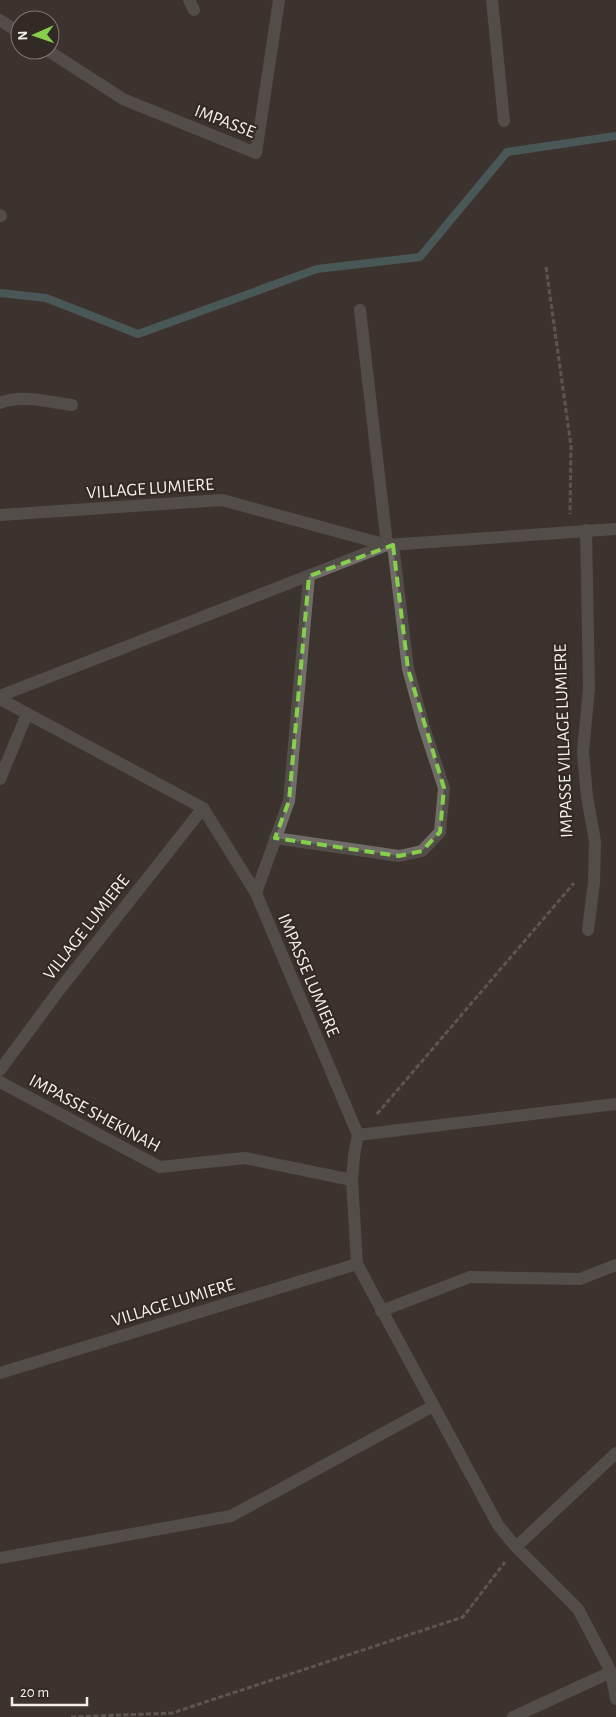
<svg xmlns="http://www.w3.org/2000/svg" width="616" height="1717" font-family="'Alegreya Sans',sans-serif">
	<rect width="100%" height="100%" fill="#3d332f"/>
	<g fill="none" stroke-linecap="round" stroke-linejoin="round">
		<!-- stream -->
		<path stroke="#5c8388" stroke-width="8" d="M 0,293 L 46,298 L 138,334 L 317,269 L 420,257 L 507,152 L 616,136"/>
		<!-- path -->
		<path stroke="#867e7a" stroke-width="3" stroke-dasharray="5 2.5" stroke-linecap="butt" d="M 546,267 L 571,446 L 570,514
			M 377,1114 L 574,883
			M 71,1717 L 172,1713 L 463,1617 L 505,1562"/>
		<!-- minor -->
		<path stroke="#706d69" stroke-width="12" d="M 189,0 L 194,10
			M 492,0 L 504,121
			M 0,20 L 20,33
			M 47,50 L 123,99 L 256,153 L 279,0
			M 0,215 L 1,216
			M 360,310 L 387,545 L 616,529
			M 0,403 C 23,394 48,402 72,405
			M 0,515 L 222,500 L 387,545 L 0,696
			M 586,530 L 589,688 L 583,752 L 587,797 L 595,841 L 594,882 L 588,930
			M 0,699 L 203,808 L 256,893 L 358,1135 L 616,1104
			M 0,779 L 27,714
			M 275,838 L 399,856 L 422,851 L 440,832 L 444,788 L 424,727 L 408,669 L 393,545
			M 256,893 L 289,801 L 309,576
			M 0,1070 L 60,989 L 203,808
			M 0,1082 L 160,1167 L 245,1158 L 352,1180
			M 358,1135 L 354,1156 L 352,1180 L 357,1264 L 498,1525 L 516,1547 L 578,1609 L 611,1672 L 616,1699
			M 381,1311 L 470,1277 L 580,1279 L 616,1265
			M 0,1373 L 357,1264
			M 516,1547 L 616,1453
			M 0,1558 L 231,1516 L 433,1406
			M 513,1717 L 611,1672"/>
	</g>
	<!-- marked area -->
	<path d="M0 0H616V1717H0ZM 393,545 L 408,669 L 444,788 L 440,832 L 422,851 L 399,856 L 275,838 L 289,801 L 309,576 Z" fill="#3d332f" fill-opacity=".55" fill-rule="evenodd"/>
	<path fill="none" stroke="#85cf4d" stroke-width="4" stroke-dasharray="10 6" stroke-linejoin="round" d="M 393,545 L 408,669 L 444,788 L 440,832 L 422,851 L 399,856 L 275,838 L 289,801 L 309,576 Z"/>
	<g text-anchor="middle" stroke-width="4.5" stroke-linejoin="round" paint-order="stroke">
		<!-- street labels -->
		<g font-size="18" fill="#f4eeeb" stroke="#332925">
			<text transform="translate(225 121) rotate(21)" y="6">IMPASSE</text>
			<text transform="translate(150 488) rotate(-4)" y="6">VILLAGE LUMIERE</text>
			<text transform="translate(563 741) rotate(-92)" y="6">IMPASSE VILLAGE LUMIERE</text>
			<text transform="translate(86 927) rotate(-52)" y="6">VILLAGE LUMIERE</text>
			<text transform="translate(309 975) rotate(67)" y="6">IMPASSE LUMIERE</text>
			<text transform="translate(95 1113) rotate(28)" y="6">IMPASSE SHEKINAH</text>
			<text transform="translate(173 1302) rotate(-17)" y="6">VILLAGE LUMIERE</text>
		</g>
	</g>
	<!-- north arrow -->
	<g transform="translate(35 35) rotate(268)"><circle r="24" fill="#332925" stroke="#807874"/>
	<path d="M0-4L9 19L0 12L-9 19Z" fill="#85cf4d"/>
	<text y="-8" font-size="14" font-weight="bold" text-anchor="middle" fill="#f4eeeb">N</text>
	</g>
	<!-- scale -->
	<path d="M12 1697v8h75v-8" fill="none" stroke="#f4eeeb" stroke-width="2.5"/>
	<text x="20" y="1697" font-size="15" fill="#f4eeeb" stroke="#332925" stroke-width="4" paint-order="stroke">20 m</text>
</svg>
